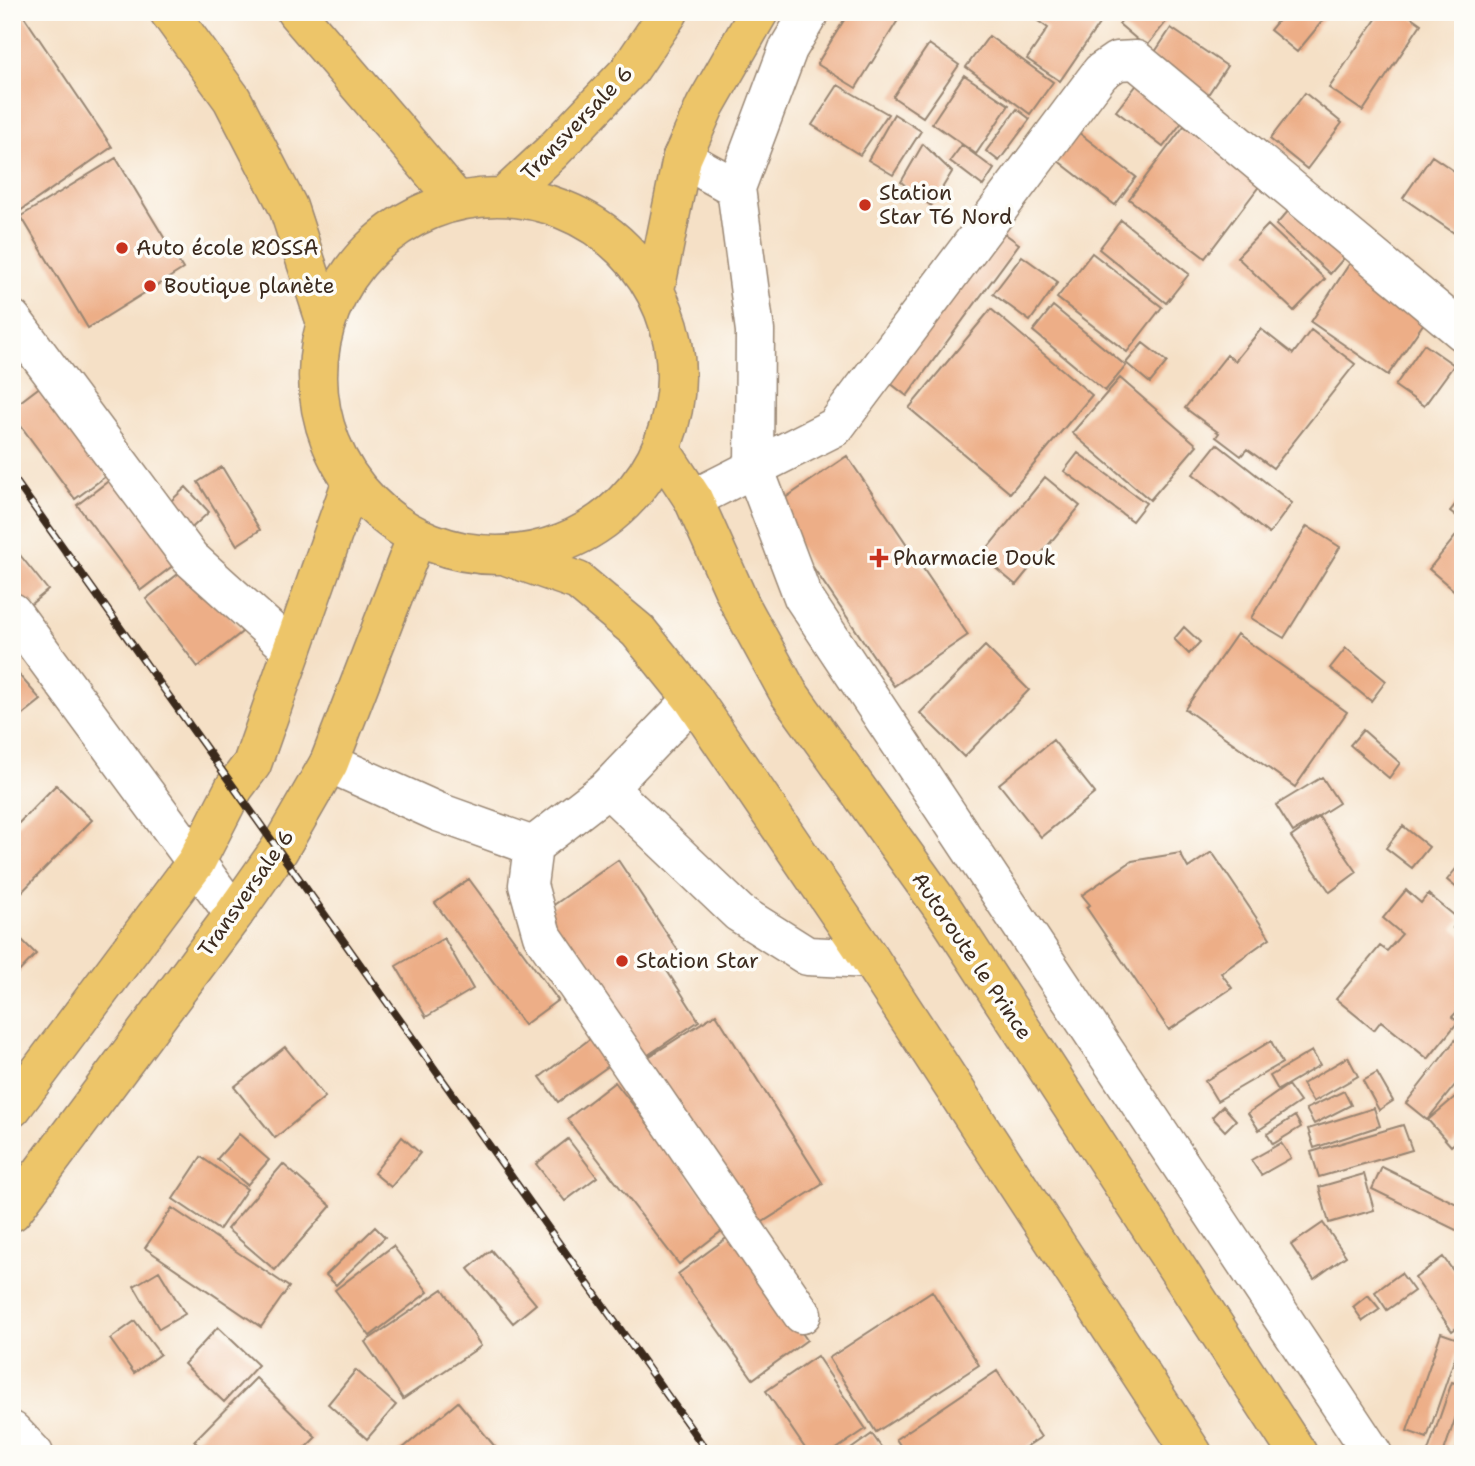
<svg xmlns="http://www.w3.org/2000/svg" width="1475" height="1466" font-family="'Shantell Sans',sans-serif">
	<rect width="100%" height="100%" fill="#fdfcf7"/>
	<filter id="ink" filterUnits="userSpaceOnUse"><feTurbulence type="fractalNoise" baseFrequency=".0143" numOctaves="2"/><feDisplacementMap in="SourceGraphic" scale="14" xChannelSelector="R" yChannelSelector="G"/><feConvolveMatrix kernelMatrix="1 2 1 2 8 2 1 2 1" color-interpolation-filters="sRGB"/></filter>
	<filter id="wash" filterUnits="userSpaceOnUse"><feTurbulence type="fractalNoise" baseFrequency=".00686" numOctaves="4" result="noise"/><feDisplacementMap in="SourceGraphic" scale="28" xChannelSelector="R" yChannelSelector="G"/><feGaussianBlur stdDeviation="1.57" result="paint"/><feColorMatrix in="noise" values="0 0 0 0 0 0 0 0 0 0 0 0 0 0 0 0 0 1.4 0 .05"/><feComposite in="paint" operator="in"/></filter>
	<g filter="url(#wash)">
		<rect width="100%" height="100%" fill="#f5e0c6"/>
		<g id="blocks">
			<!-- building -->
			<path fill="#edae87" d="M 12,12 L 21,12 L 112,147 L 17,213 L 12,206 Z
				M 849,12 L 903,12 L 856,88 L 817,64 Z
				M 1025,12 L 1094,12 L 1103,18 L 1060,81 L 1027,59 L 1048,28 Z
				M 1128,12 L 1174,12 L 1146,47 L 1119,24 Z
				M 1274,12 L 1330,12 L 1297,52 L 1270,30 L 1280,18 Z
				M 1381,12 L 1404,12 L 1421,24 L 1363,111 L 1329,88 Z
				M 1171,28 L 1227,66 L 1207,96 L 1151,58 Z
				M 989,36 L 1053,82 L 1030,114 L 966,67 Z
				M 929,44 L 959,65 L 923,117 L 893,97 Z
				M 964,75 L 1009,105 L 976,154 L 932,123 Z
				M 1140,81 L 1186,117 L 1163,147 L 1116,111 Z
				M 838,85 L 888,114 L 860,155 L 812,125 Z
				M 1305,93 L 1342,123 L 1307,169 L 1270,139 Z
				M 1017,109 L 1030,119 L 999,161 L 986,151 Z
				M 894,114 L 921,131 L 893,175 L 868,160 Z
				M 1184,126 L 1260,185 L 1205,258 L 1129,199 Z
				M 1078,132 L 1136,177 L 1115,205 L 1057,160 Z
				M 923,144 L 952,172 L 931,206 L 901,182 Z
				M 962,145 L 994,169 L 983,186 L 950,161 Z
				M 1432,156 L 1463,177 L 1463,239 L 1403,198 Z
				M 116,158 L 183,269 L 88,328 L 21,216 Z
				M 1290,209 L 1344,258 L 1330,274 L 1276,225 Z
				M 1121,220 L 1189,274 L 1166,303 L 1099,249 Z
				M 993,225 L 1019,244 L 907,396 L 881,376 Z
				M 1268,225 L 1325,279 L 1294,311 L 1237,257 Z
				M 1092,253 L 1162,307 L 1127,352 L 1057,298 Z
				M 1022,256 L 1058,282 L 1030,321 L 993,294 Z
				M 1350,263 L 1428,317 L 1388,375 L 1311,322 Z
				M 1053,306 L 1126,366 L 1105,391 L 1033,331 Z
				M 991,309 L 1092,395 L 1010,493 L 909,408 Z
				M 1261,329 L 1293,354 L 1311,330 L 1355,364 L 1273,468 L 1247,449 L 1241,456 L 1216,437 L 1219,433 L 1185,408 L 1227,355 L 1235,361 Z
				M 1143,343 L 1167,362 L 1150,383 L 1126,363 Z
				M 1424,344 L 1454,365 L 1424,406 L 1395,386 Z
				M 1120,378 L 1197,445 L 1150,500 L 1072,433 Z
				M 41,386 L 106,476 L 75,499 L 12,414 L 12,408 Z
				M 1217,444 L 1292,503 L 1269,534 L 1193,474 Z
				M 1078,453 L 1146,503 L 1132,521 L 1064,471 Z
				M 847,456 L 968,635 L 894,686 L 772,507 Z
				M 222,467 L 260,530 L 237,545 L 198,482 Z
				M 115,476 L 179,561 L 141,590 L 77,505 Z
				M 1045,477 L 1080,506 L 1016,585 L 981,556 Z
				M 186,487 L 209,512 L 183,536 L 160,511 Z
				M 1463,495 L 1463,521 L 1450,511 Z
				M 1307,526 L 1340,547 L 1284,638 L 1251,618 Z
				M 1463,527 L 1463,598 L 1429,569 Z
				M 12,545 L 48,590 L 25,609 L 12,593 Z
				M 191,564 L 242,632 L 198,667 L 146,599 Z
				M 1184,627 L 1200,642 L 1189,654 L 1174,639 Z
				M 1237,634 L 1347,712 L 1295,787 L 1185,709 Z
				M 985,646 L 1029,690 L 964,757 L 920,713 Z
				M 1346,648 L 1386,681 L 1371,701 L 1330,668 Z
				M 19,675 L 41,700 L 12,723 L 12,681 Z
				M 1363,730 L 1400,763 L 1389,778 L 1350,745 Z
				M 1053,740 L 1095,793 L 1041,837 L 999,784 Z
				M 1322,777 L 1339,803 L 1293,832 L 1276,805 Z
				M 56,785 L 92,820 L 12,902 L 12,830 Z
				M 1319,817 L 1357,872 L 1330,892 L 1291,837 Z
				M 1403,826 L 1429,847 L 1412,868 L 1386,848 Z
				M 1212,852 L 1270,938 L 1221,973 L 1232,988 L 1169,1030 L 1086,907 L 1090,905 L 1082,895 L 1132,861 L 1180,853 L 1188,868 Z
				M 618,860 L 681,955 L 664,966 L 699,1021 L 639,1061 L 541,914 Z
				M 1463,860 L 1463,893 L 1447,880 Z
				M 469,879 L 558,1000 L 524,1025 L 435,903 Z
				M 1406,890 L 1421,903 L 1428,894 L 1460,920 L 1453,928 L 1463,937 L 1463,1005 L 1452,1017 L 1458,1022 L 1428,1059 L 1381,1021 L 1374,1030 L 1336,999 L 1380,946 L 1387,951 L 1402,934 L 1383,918 Z
				M 12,930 L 36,954 L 12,979 Z
				M 444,938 L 473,989 L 426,1017 L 396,966 Z
				M 716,1014 L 823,1184 L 750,1230 L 642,1061 Z
				M 1463,1030 L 1463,1075 L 1427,1120 L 1406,1103 Z
				M 595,1035 L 614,1062 L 558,1102 L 540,1077 Z
				M 1271,1041 L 1282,1063 L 1217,1101 L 1205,1081 Z
				M 285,1047 L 325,1097 L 275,1138 L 234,1087 Z
				M 1312,1051 L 1320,1065 L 1278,1090 L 1270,1076 Z
				M 1348,1057 L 1358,1076 L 1313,1102 L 1302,1084 Z
				M 1377,1073 L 1393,1101 L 1379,1110 L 1363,1081 Z
				M 615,1082 L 728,1226 L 679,1264 L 567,1119 Z
				M 1288,1085 L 1300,1102 L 1259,1130 L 1248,1113 Z
				M 1463,1090 L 1463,1136 L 1451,1146 L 1428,1120 Z
				M 1344,1091 L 1351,1105 L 1314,1124 L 1306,1109 Z
				M 1223,1106 L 1236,1120 L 1225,1131 L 1212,1117 Z
				M 1374,1108 L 1380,1126 L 1314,1148 L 1308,1129 Z
				M 1295,1116 L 1301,1127 L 1273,1144 L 1267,1134 Z
				M 1403,1125 L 1412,1150 L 1319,1177 L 1311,1152 Z
				M 239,1134 L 269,1160 L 247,1185 L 217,1159 Z
				M 402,1137 L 420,1153 L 391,1187 L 374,1173 Z
				M 568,1139 L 597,1177 L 565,1201 L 536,1164 Z
				M 1281,1143 L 1291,1158 L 1261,1175 L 1251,1160 Z
				M 201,1157 L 247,1189 L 219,1230 L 173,1199 Z
				M 283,1164 L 331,1206 L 275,1270 L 227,1229 Z
				M 1382,1167 L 1463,1207 L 1463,1226 L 1460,1232 L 1372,1189 Z
				M 1364,1174 L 1374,1210 L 1329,1223 L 1319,1187 Z
				M 172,1208 L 289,1287 L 261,1327 L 145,1248 Z
				M 1323,1223 L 1346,1256 L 1314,1279 L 1291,1245 Z
				M 375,1227 L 385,1237 L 336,1285 L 326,1275 Z
				M 732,1234 L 807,1340 L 753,1379 L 678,1274 Z
				M 393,1246 L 428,1292 L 370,1336 L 335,1290 Z
				M 491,1250 L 536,1304 L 513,1323 L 468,1269 Z
				M 1443,1257 L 1463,1284 L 1463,1323 L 1452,1331 L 1415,1278 Z
				M 159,1271 L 185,1314 L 159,1329 L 134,1286 Z
				M 1401,1273 L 1414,1291 L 1387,1310 L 1375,1292 Z
				M 443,1289 L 481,1346 L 403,1399 L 365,1342 Z
				M 932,1291 L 979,1365 L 876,1432 L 829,1358 Z
				M 1368,1295 L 1380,1309 L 1363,1321 L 1353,1307 Z
				M 135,1321 L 160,1354 L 134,1373 L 110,1339 Z
				M 218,1327 L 258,1365 L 224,1402 L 184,1364 Z
				M 1441,1333 L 1461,1340 L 1427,1438 L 1407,1431 Z
				M 817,1356 L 866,1429 L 829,1454 L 809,1454 L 766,1391 Z
				M 356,1370 L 396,1405 L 367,1439 L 328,1404 Z
				M 997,1371 L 1041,1437 L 1015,1454 L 906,1454 L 896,1439 Z
				M 256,1378 L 316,1437 L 299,1454 L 207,1454 L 194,1441 Z
				M 1452,1382 L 1463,1386 L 1463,1396 L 1443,1454 L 1427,1454 Z
				M 458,1402 L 501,1454 L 396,1454 Z
				M 1462,1432 L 1463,1454 L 1455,1454 Z
				M 872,1434 L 886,1454 L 844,1454 Z"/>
		</g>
	</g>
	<g filter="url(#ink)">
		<use href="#blocks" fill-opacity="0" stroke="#988572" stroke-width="2"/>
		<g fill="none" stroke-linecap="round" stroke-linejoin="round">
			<!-- minor casing -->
			<g stroke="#988572" stroke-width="41">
				<path id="minor" d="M 810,12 L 788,49 L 736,188 L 755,331 L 754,468 L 803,597 L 1373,1454
					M 682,158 L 736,188
					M 12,319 L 190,558 L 292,650
					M 693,499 L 835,427 L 1101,72 L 1117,61 L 1136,60 L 1463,332
					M 12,612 L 234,914
					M 329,763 L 438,812 L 533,846 L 528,885 L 542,935 L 802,1314
					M 608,788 L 739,913 L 807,956 L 870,959
					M 533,846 L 608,788 L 693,699
					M 12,1431 L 34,1454"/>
			</g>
			<!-- major casing -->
			<g stroke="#988572" stroke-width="41">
				<path id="major" d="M 169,12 L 232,99 L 288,207 L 325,320
					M 296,12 L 391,123 L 456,200
					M 505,196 L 552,152 L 629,71 L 669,12
					M318 376a179 179 0 1 1 358 0a179 179 0 1 1-358 0Z
					M 657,281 L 682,158 L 705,106 L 759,12
					M 661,450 L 693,499 L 740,604 L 788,692 L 944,910 L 1298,1454
					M 509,557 L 578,581 L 638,631 L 693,699 L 870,959 L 1193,1454
					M 12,1108 L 196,862 L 234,788 L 252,764 L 351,483
					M 12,1212 L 234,914 L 279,850 L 329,763 L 416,538"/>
			</g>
			<!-- minor -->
			<use href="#minor" stroke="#fff" stroke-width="38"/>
			<!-- major -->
			<use href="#major" stroke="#edc569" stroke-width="38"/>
			<!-- rail casing -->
			<g stroke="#3b2a1e" stroke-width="8">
				<path id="rail" d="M 12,476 L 709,1454"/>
			</g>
			<!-- rail -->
			<use href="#rail" stroke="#fdfcf7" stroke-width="5" stroke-dasharray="16" stroke-linecap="butt"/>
		</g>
	</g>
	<!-- markers -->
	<g fill="#c8321e" stroke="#fdfcf7" stroke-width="2.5">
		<circle cx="865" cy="205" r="7"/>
		<circle cx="122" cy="248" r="7"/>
		<circle cx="150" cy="286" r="7"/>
		<path d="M875.5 547.5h7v7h7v7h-7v7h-7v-7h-7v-7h7z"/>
		<circle cx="622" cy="961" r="7"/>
	</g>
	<g text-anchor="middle" stroke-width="7" stroke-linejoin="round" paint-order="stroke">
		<!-- street labels -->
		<g font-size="21" fill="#3b2a1e" stroke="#fdfcf7">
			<text transform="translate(577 123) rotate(-46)" y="7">Transversale 6</text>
			<text transform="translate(246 893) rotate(-55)" y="7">Transversale 6</text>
			<text transform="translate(972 956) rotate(56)" y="7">Autoroute le Prince</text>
		</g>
		<!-- poi labels -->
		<g font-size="21" fill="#3b2a1e" stroke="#fdfcf7" text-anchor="start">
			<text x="879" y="200">Station<tspan x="879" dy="24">Star T6 Nord</tspan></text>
			<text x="136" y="255">Auto école ROSSA</text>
			<text x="164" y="293">Boutique planète</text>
			<text x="893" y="565">Pharmacie Douk</text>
			<text x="636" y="968">Station Star</text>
		</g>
	</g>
	<!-- margin -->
	<rect width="1475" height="1466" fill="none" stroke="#fdfcf7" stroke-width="42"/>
</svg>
